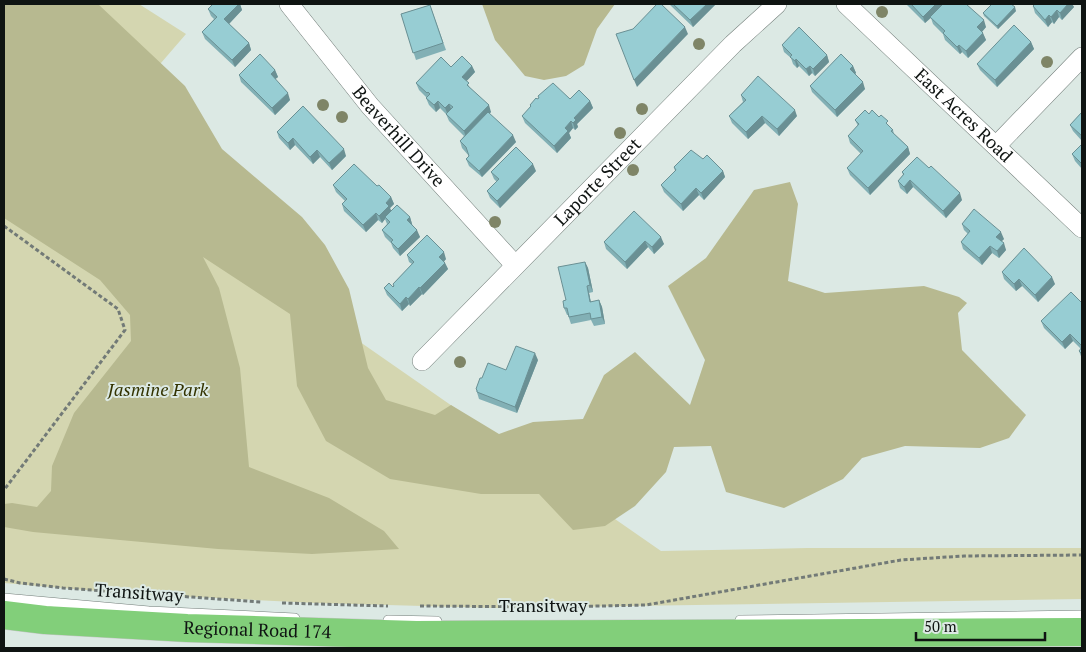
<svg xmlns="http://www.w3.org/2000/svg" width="1086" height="652" font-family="'PT Serif',serif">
	<rect width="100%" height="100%" fill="#dce9e4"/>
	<!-- green -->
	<path fill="#d4d6b0" d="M 4,4 L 139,4 L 186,34 L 85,151 L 661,551 L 807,548 L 1082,548 L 1082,599 L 495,608 L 315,603 L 133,594 L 4,583 Z"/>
	<!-- forest -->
	<path fill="#b7b990" d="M 4,4 L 98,4 L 185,86 L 222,149 L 302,217 L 325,245 L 349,289 L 368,368 L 386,400 L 435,415 L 451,405 L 499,434 L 533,422 L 583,419 L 604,375 L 635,352 L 690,405 L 705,360 L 668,286 L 706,258 L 754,190 L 790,182 L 798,204 L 788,281 L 825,293 L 924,286 L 959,297 L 967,303 L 958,313 L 962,350 L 1026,415 L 1009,438 L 980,448 L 905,446 L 862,458 L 843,479 L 784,508 L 726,492 L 711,446 L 674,447 L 666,472 L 635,506 L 605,526 L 573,530 L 539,494 L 481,494 L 390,479 L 326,441 L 297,386 L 290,314 L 203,257 L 219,288 L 240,368 L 249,467 L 329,498 L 384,531 L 399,549 L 312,554 L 218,549 L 33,532 L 4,527 L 4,504 L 12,503 L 37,507 L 51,491 L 52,466 L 74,413 L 131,341 L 130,315 L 100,280 L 4,218 Z
		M 482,4 L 615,4 L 597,29 L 584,65 L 566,76 L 544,80 L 525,76 L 495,40 Z"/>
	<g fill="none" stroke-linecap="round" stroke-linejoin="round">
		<!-- lane casing -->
		<g stroke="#737e7a" stroke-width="10">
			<path id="lane" d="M 4,598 L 149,611 L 295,618
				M 388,620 L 437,621
				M 740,620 L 1082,615"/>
		</g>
		<!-- street casing -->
		<g stroke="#737e7a" stroke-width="20">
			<g id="street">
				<path id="s1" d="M 289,4 L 370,106 L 515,265"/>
				<path id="s2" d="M 846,4 L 1082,228"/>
				<path d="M 996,146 L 1082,57"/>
				<path id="s3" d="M 422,361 L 733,44 L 777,4"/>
			</g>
		</g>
		<!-- highway casing -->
		<g stroke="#c5c7c6" stroke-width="29">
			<g id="highway">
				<path id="s4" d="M 4,615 L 45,620 L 187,628 L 416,635 L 1082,632"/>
			</g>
		</g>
		<!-- path -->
		<path stroke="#727a77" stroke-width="3" stroke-dasharray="4 2.5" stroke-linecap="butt" d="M 4,226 L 118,309 L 125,330 L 4,490
			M 4,579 L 20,583 L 63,588 L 261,602
			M 282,603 L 388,606
			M 420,606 L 556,607 L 646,605 L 901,560 L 964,556 L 1082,555"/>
		<!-- lane -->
		<use href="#lane" stroke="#fff" stroke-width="9"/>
		<!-- street -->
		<use href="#street" stroke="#fff" stroke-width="19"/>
		<!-- highway -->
		<use href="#highway" stroke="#82cf7a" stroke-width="28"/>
	</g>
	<!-- trees -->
	<g fill="#7f8567">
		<circle cx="882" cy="12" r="6"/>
		<circle cx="699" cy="44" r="6"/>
		<circle cx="1047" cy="62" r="6"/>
		<circle cx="323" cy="105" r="6"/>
		<circle cx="642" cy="109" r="6"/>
		<circle cx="342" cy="117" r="6"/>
		<circle cx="620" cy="133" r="6"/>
		<circle cx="633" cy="170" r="6"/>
		<circle cx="495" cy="222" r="6"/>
		<circle cx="460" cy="362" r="6"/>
	</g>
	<!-- wall -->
	<path fill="#82b0b5" d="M 213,4 L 240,4 L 242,10 L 229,24 L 249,43 L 251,50 L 235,67 L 205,39 L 202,32 L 214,19 L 211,16 L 208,9 Z
		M 669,4 L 716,4 L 693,27 Z
		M 906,4 L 941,4 L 941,5 L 986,27 L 982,32 L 986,40 L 968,58 L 962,52 L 960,54 L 945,40 L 943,34 L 933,24 L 931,18 L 925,23 Z
		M 1034,4 L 1072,4 L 1074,7 L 1062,20 L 1059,17 L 1054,24 L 1052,22 L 1048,27 L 1035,13 L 1033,6 L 1035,4 Z
		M 430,5 L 446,50 L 416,60 L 401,14 Z
		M 1016,11 L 998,29 L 984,16 L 983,13 Z
		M 1031,42 L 1034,49 L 997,87 L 980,70 L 977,64 Z
		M 782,45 L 827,55 L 829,62 L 815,76 L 812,73 L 809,76 L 799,66 L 797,68 L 793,64 L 791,58 L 784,52 Z
		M 472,66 L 475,72 L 466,81 L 470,88 L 491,112 L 489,114 L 516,142 L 482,177 L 469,166 L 466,159 L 469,156 L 462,148 L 460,141 L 464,136 L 449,121 L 446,114 L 440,108 L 436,112 L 429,105 L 426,98 L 427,98 L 419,90 L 416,83 L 451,67 Z
		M 853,66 L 856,73 L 855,74 L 865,89 L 837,117 L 812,92 L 810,86 Z
		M 275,70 L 278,77 L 275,79 L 290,100 L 275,115 L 241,82 L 239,75 Z
		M 741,95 L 797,116 L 779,136 L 765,123 L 748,139 L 732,123 L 729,116 L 743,102 Z
		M 538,96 L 590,101 L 593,108 L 577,124 L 578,127 L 575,130 L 573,128 L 569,133 L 571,138 L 557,153 L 525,123 L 522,116 L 531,107 L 530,105 L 539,98 Z
		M 1082,112 L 1082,141 L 1073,131 L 1070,125 Z
		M 869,114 L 890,127 L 893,130 L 894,134 L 908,147 L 910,154 L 870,195 L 850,175 L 847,168 L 861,154 L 850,143 L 848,136 L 858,126 L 855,120 Z
		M 277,132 L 346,156 L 332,170 L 320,157 L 313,164 L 295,145 L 290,150 L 279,138 Z
		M 1082,144 L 1082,169 L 1075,161 L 1072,154 Z
		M 703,159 L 723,171 L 725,177 L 704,200 L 699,195 L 683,211 L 664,192 L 661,185 L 675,171 L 674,167 Z
		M 536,171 L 500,208 L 490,198 L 487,191 L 497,182 L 494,179 L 491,172 Z
		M 902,172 L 962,200 L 946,218 L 913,187 L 907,194 L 900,188 L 898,181 L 903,175 Z
		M 333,185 L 377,186 L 391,197 L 394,204 L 390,208 L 391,211 L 410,217 L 412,224 L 420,237 L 400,256 L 393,248 L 391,243 L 385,237 L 382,230 L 387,224 L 385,219 L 382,223 L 378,220 L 366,232 L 344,211 L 342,204 L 345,201 L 336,192 Z
		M 634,211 L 664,244 L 654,254 L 648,247 L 627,269 L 606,249 L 604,242 Z
		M 962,224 L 1004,239 L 1001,241 L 1006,250 L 999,258 L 992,253 L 982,265 L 963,249 L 961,242 L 968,234 L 964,230 Z
		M 407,255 L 446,259 L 444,261 L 448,269 L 423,295 L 422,294 L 410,306 L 409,304 L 402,311 L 387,295 L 384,288 L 393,287 L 393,284 L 412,264 L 409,262 Z
		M 585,262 L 588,268 L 593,292 L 589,293 L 591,302 L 599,300 L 602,307 L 605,324 L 594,326 L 591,320 L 571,324 L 568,315 L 567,315 L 564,308 L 566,300 Z
		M 1002,272 L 1055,284 L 1038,302 L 1022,286 L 1016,291 L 1004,279 Z
		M 1082,303 L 1082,359 L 1079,351 L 1081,349 L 1073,341 L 1065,349 L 1044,328 L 1041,321 Z
		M 538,360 L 517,413 L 479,399 L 476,389 L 482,378 Z"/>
	<!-- shaded-wall -->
	<path fill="#6a9094" d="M 239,4 L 240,4 L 242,10 L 227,26 L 224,19 Z
		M 707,4 L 716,4 L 693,27 L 690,20 Z
		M 936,4 L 941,4 L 942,7 L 925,23 L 923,17 Z
		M 1068,4 L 1072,4 L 1074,7 L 1062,20 L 1060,13 Z
		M 1015,7 L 1016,11 L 998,29 L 997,26 Z
		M 1057,10 L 1059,17 L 1054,24 L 1051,17 Z
		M 1049,15 L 1052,22 L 1048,27 L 1045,20 Z
		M 984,20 L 986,27 L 980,34 L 977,27 Z
		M 685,27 L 688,34 L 637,87 L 634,80 Z
		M 983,33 L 986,40 L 968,58 L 966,51 Z
		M 1031,42 L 1034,49 L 997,87 L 995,80 Z
		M 249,43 L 251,50 L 235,67 L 232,60 Z
		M 959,45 L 962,52 L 960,54 L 957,47 Z
		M 827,55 L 829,62 L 815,76 L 813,69 Z
		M 796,59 L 799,66 L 797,68 L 795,61 Z
		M 472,66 L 475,72 L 464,84 L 462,77 Z
		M 810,66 L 812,73 L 809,76 L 806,69 Z
		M 853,66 L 856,73 L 853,76 L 850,69 Z
		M 275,70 L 278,77 L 273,81 L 271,74 Z
		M 863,82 L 865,89 L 837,117 L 835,110 Z
		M 288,93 L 290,100 L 275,115 L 272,108 Z
		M 438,101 L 440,108 L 436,112 L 434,105 Z
		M 590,101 L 593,108 L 577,124 L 578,127 L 575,130 L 573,123 L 574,118 Z
		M 449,104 L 452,111 L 448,115 L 445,108 Z
		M 489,105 L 491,112 L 466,138 L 464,131 Z
		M 795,110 L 797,116 L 779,136 L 777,129 Z
		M 762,116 L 765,123 L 748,139 L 746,132 Z
		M 571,121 L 573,128 L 569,133 L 571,138 L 557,153 L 554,146 L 565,128 Z
		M 513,135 L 516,142 L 482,177 L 479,171 Z
		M 293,138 L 295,145 L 290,150 L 288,143 Z
		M 908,147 L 910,154 L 870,195 L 868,188 Z
		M 344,149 L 346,156 L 332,170 L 329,163 Z
		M 317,150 L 320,157 L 313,164 L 310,157 Z
		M 533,164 L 536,171 L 500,208 L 497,201 Z
		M 723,171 L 725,177 L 704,200 L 701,193 Z
		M 910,180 L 913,187 L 907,194 L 904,187 Z
		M 696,188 L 699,195 L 683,211 L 681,204 Z
		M 960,193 L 962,200 L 946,218 L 943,211 Z
		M 391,197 L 394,204 L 390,208 L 392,213 L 385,217 L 385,219 L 382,223 L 379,216 L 386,203 Z
		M 376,213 L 378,220 L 366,232 L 363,225 Z
		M 410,217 L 412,224 L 409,227 L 407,220 Z
		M 417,230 L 420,237 L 400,256 L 398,249 Z
		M 1001,232 L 1004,239 L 999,244 L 996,237 Z
		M 661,237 L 664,244 L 654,254 L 652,247 Z
		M 645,241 L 648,247 L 627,269 L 625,262 Z
		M 1004,243 L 1006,250 L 999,258 L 997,251 Z
		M 990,246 L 992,253 L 982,265 L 979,258 Z
		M 444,252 L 446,259 L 442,264 L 439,257 Z
		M 585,262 L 588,268 L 593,292 L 590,285 Z
		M 445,263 L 448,269 L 423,295 L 420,288 Z
		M 1052,277 L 1055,284 L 1038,302 L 1035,295 Z
		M 1019,279 L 1022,286 L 1016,291 L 1014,284 Z
		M 587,286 L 589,293 L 592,309 L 590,302 Z
		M 419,287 L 422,294 L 410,306 L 408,299 Z
		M 406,297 L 409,304 L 402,311 L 400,304 Z
		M 599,300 L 602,307 L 605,324 L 602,317 Z
		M 1070,334 L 1073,341 L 1065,349 L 1062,342 Z
		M 535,353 L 538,360 L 517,413 L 515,407 Z"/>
	<!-- building -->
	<path fill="#97cdd3" stroke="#6a9094" d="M 213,4 L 239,4 L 224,19 L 249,43 L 232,60 L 202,32 L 217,17 L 208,9 Z
		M 657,4 L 661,4 L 685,27 L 634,80 L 616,34 L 633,29 Z
		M 673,4 L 707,4 L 690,20 Z
		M 911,4 L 936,4 L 923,17 Z
		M 943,4 L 966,4 L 984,20 L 977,27 L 983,33 L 966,51 L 959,45 L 957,47 L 943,33 L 945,31 L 930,17 Z
		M 992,4 L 1011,4 L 1015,7 L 997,26 L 983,13 Z
		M 1035,4 L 1068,4 L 1060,13 L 1057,10 L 1051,17 L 1049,15 L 1045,20 L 1033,6 Z
		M 430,5 L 443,43 L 413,53 L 401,14 Z
		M 1014,25 L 1031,42 L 995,80 L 977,64 Z
		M 799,27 L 827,55 L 813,69 L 810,66 L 806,69 L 796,59 L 795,61 L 790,57 L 792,55 L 782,45 Z
		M 260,54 L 275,70 L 271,74 L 288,93 L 272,108 L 239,75 Z
		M 841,54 L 853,66 L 850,69 L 863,82 L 835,110 L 810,86 Z
		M 462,56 L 472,66 L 462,77 L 469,83 L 467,85 L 489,105 L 464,131 L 446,114 L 453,107 L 449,104 L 445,108 L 438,101 L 434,105 L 426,98 L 430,94 L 428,92 L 427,93 L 416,83 L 441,57 L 451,67 Z
		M 758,76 L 795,110 L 777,129 L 762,116 L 746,132 L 729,116 L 746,100 L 741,95 Z
		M 553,83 L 570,99 L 579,90 L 590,101 L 574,118 L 576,120 L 573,123 L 571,121 L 565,128 L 568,131 L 554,146 L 522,116 L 531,106 L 530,105 L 536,98 L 537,99 L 539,98 L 538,96 Z
		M 303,106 L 344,149 L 329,163 L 317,150 L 310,157 L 293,138 L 288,143 L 277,132 Z
		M 865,110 L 869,114 L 872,110 L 879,117 L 881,115 L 888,121 L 886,123 L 893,130 L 891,131 L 908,147 L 868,188 L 847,168 L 863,151 L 848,136 L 859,124 L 855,120 Z
		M 488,112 L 513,135 L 479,171 L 466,159 L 469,156 L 466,147 L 460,141 Z
		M 1082,112 L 1082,136 L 1070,125 Z
		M 1082,144 L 1082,164 L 1072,154 Z
		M 516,147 L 533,164 L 497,201 L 487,191 L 499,179 L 491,172 Z
		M 691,150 L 703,159 L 707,155 L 723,171 L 701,193 L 696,188 L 681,204 L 661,185 L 676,170 L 674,167 Z
		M 917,157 L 929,168 L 931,166 L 960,193 L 943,211 L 910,180 L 904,187 L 898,181 L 904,174 L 902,172 Z
		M 354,164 L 377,186 L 379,185 L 391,197 L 386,203 L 389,206 L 379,216 L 376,213 L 363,225 L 342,204 L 347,199 L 333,185 Z
		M 397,205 L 410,217 L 407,220 L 417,230 L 398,249 L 391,242 L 393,240 L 382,230 L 390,222 L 385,217 Z
		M 974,209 L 1001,232 L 996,237 L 1004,243 L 997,251 L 990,246 L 979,258 L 961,242 L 970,231 L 962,224 Z
		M 634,211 L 661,237 L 652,247 L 645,241 L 625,262 L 604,242 Z
		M 427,235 L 444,252 L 439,257 L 445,263 L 420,288 L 419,287 L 408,299 L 406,297 L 400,304 L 384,288 L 389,283 L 393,287 L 394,286 L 393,284 L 414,262 L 407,255 Z
		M 1024,248 L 1052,277 L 1035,295 L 1019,279 L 1014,284 L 1002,272 Z
		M 585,262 L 590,285 L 587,286 L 590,302 L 599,300 L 602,317 L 591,319 L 590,313 L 569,317 L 567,308 L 564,308 L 563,301 L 566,300 L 558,267 Z
		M 1071,292 L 1082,303 L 1082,346 L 1070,334 L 1062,342 L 1041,321 Z
		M 516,346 L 535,353 L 515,407 L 477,392 L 477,390 L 476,389 L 480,378 L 482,378 L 488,363 L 506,370 Z
		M 1082,347 L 1082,354 L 1079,351 Z"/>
	<g text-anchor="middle" stroke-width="4" stroke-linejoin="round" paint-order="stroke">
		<!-- street labels -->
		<g font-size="18" fill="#0f1412" stroke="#dce9e4">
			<text dy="6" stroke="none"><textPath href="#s2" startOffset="162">East Acres Road</textPath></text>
			<text dy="6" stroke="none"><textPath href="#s1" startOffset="172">Beaverhill Drive</textPath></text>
			<text dy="6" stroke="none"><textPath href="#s3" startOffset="251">Laporte Street</textPath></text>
			<text transform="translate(139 593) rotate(4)" y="6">Transitway</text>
			<text x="543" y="612">Transitway</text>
			<text dy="6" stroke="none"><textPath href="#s4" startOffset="254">Regional Road 174</textPath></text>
		</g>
		<!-- park labels -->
		<g font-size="18" font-style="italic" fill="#330" stroke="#dce9e4">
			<text x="158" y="396">Jasmine Park</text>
		</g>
	</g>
	<!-- border -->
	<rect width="1086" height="652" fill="none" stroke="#0f1412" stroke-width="10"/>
	<!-- scale -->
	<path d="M916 632v8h129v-8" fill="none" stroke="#0f1412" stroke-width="2.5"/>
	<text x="924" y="632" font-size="15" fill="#0f1412" stroke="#dce9e4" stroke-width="4" paint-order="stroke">50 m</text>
</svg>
